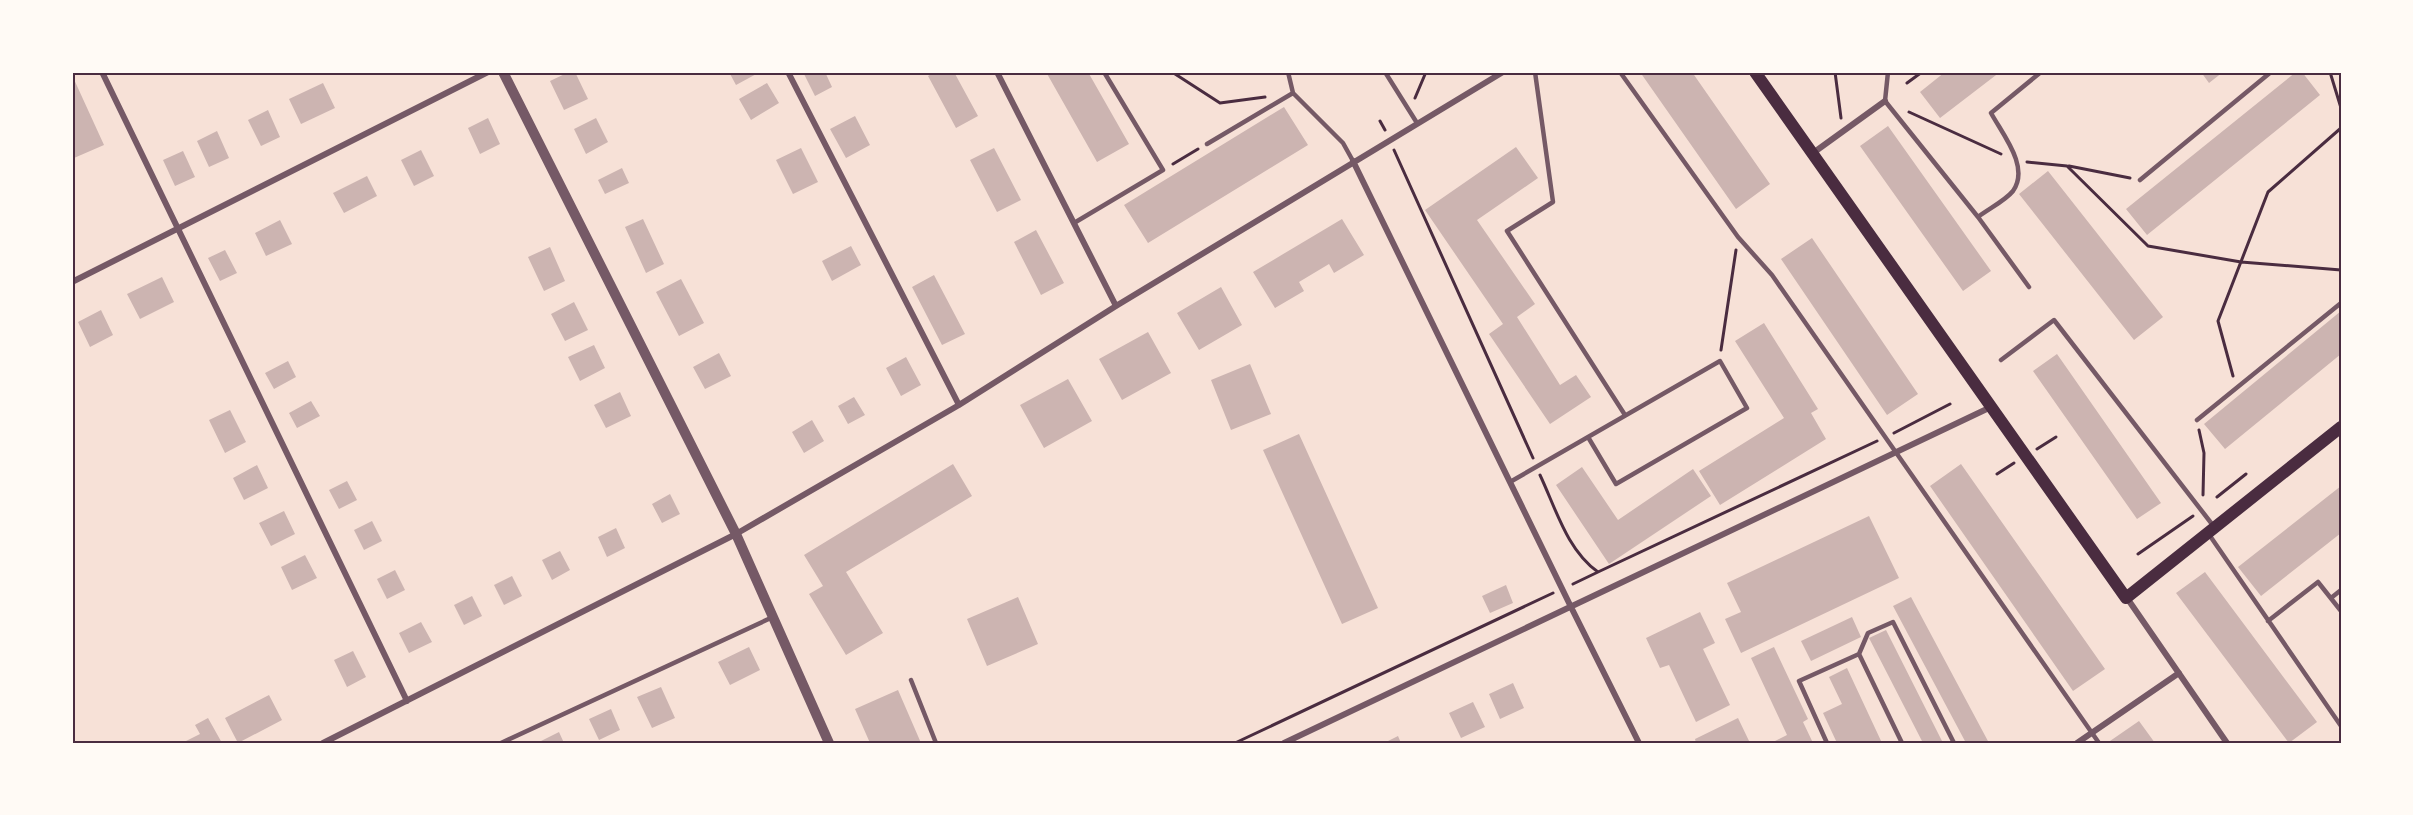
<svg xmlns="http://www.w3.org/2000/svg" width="2413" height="815" font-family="'Fira Sans Condensed',sans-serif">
	<rect width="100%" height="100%" fill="#f7e1d7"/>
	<!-- building -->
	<path fill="#ccb4b1" d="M 569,72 L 575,72 L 588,99 L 564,110 L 550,81 Z
		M 729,72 L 760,72 L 736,85 Z
		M 803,72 L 825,72 L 832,87 L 815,96 Z
		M 935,72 L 954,72 L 978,116 L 956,128 L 928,76 Z
		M 1046,72 L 1088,72 L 1129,144 L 1097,162 Z
		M 1640,72 L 1692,72 L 1770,184 L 1736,209 Z
		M 1945,72 L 2000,72 L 1940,118 L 1920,92 Z
		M 2201,72 L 2223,72 L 2209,83 Z
		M 2296,72 L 2302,72 L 2320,95 L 2147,235 L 2126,209 Z
		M 72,75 L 104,145 L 74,158 L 72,154 Z
		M 323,83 L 335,108 L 301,124 L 289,99 Z
		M 767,83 L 779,103 L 751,120 L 739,99 Z
		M 1284,107 L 1308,145 L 1148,243 L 1124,205 Z
		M 268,110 L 280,137 L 261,146 L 248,120 Z
		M 855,116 L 870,145 L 846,158 L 830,129 Z
		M 488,118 L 500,144 L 480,154 L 468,128 Z
		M 596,118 L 608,142 L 586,154 L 574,129 Z
		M 1888,126 L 1991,271 L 1963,291 L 1860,146 Z
		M 217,131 L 229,158 L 209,167 L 197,141 Z
		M 1516,147 L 1538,178 L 1477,220 L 1535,304 L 1517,317 L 1560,385 L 1576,375 L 1591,397 L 1550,424 L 1489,334 L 1503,324 L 1425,210 Z
		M 801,148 L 818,182 L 793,194 L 776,160 Z
		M 994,148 L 1021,200 L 997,212 L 970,160 Z
		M 421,150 L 434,176 L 414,186 L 401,160 Z
		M 183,151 L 195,177 L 175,186 L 163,160 Z
		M 622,168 L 629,183 L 605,194 L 598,180 Z
		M 2048,171 L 2163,317 L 2134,340 L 2019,194 Z
		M 367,176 L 377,196 L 344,213 L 333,193 Z
		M 643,219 L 664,264 L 646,273 L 625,227 Z
		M 1342,219 L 1364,255 L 1334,273 L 1329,264 L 1299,282 L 1304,291 L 1275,308 L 1253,272 Z
		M 280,220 L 292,244 L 266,256 L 255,233 Z
		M 1036,230 L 1064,283 L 1041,295 L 1014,242 Z
		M 1812,238 L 1918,394 L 1887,415 L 1781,259 Z
		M 851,246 L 861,265 L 832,281 L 822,261 Z
		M 550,247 L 565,281 L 544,291 L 528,257 Z
		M 225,250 L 237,273 L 220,281 L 208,258 Z
		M 934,275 L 965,334 L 942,345 L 912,287 Z
		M 162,277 L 174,302 L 140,319 L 127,294 Z
		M 681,279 L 704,323 L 679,336 L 656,292 Z
		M 1221,287 L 1242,325 L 1199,350 L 1177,313 Z
		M 574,302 L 588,330 L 565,341 L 551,314 Z
		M 101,310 L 113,335 L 90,347 L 78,322 Z
		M 2341,311 L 2341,354 L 2225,449 L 2204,424 Z
		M 1764,323 L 1818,409 L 1811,413 L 1826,439 L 1720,505 L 1699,471 L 1784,418 L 1735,341 Z
		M 1148,332 L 1171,373 L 1122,400 L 1099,359 Z
		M 594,345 L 605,368 L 580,381 L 568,357 Z
		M 719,353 L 731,376 L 705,389 L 693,367 Z
		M 2057,354 L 2161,503 L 2137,519 L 2033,371 Z
		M 906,357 L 921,385 L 901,396 L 886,368 Z
		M 288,361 L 296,377 L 274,389 L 265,373 Z
		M 1250,364 L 1271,414 L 1231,430 L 1211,380 Z
		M 1068,379 L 1092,421 L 1044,448 L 1020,405 Z
		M 620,392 L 631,416 L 606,428 L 594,405 Z
		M 854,397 L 865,415 L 848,424 L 838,406 Z
		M 311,401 L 320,416 L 297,428 L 289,413 Z
		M 230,410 L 246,442 L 225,453 L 209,420 Z
		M 812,420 L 824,441 L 804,453 L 792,432 Z
		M 1299,434 L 1378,608 L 1342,624 L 1263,450 Z
		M 953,464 L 972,496 L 846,572 L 883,633 L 846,655 L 809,594 L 823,586 L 804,555 Z
		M 1961,464 L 2105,669 L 2073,691 L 1930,486 Z
		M 257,465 L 268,488 L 244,500 L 233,478 Z
		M 1582,467 L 1618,520 L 1693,469 L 1711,496 L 1609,564 L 1556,485 Z
		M 347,481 L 357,500 L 339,509 L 329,490 Z
		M 2341,486 L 2341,533 L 2261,596 L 2238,567 Z
		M 670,494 L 680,514 L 662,523 L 652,504 Z
		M 284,511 L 295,534 L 271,546 L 259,523 Z
		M 1869,516 L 1899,578 L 1741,653 L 1725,619 L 1741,612 L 1727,583 Z
		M 372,521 L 382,541 L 364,550 L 354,530 Z
		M 616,528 L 625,548 L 607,557 L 598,537 Z
		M 560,551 L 570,570 L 552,580 L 542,560 Z
		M 305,555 L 317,578 L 292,590 L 281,567 Z
		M 395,570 L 405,590 L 387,599 L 377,579 Z
		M 2205,572 L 2317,722 L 2289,743 L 2176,593 Z
		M 512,576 L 522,596 L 504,605 L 494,585 Z
		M 1506,585 L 1513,603 L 1490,613 L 1482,596 Z
		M 472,596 L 482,616 L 464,625 L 454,605 Z
		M 1018,597 L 1038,644 L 987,666 L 967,619 Z
		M 1911,597 L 1989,743 L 1966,743 L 1893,606 Z
		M 1700,612 L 1715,643 L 1703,649 L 1730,705 L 1696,722 L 1669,665 L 1660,668 L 1646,638 Z
		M 1852,617 L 1861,637 L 1811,661 L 1801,641 Z
		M 421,622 L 432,642 L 409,653 L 399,633 Z
		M 1886,630 L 1943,743 L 1923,743 L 1869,638 Z
		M 749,647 L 760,670 L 730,685 L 718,662 Z
		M 1774,647 L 1808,719 L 1803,722 L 1813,743 L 1771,743 L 1787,735 L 1751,658 Z
		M 353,651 L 366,677 L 347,687 L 334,660 Z
		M 1847,668 L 1882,743 L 1837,743 L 1823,713 L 1842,704 L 1829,677 Z
		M 1513,683 L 1524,708 L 1500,719 L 1489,694 Z
		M 661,687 L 675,718 L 652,728 L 637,697 Z
		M 898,690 L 921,743 L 870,743 L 855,709 Z
		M 269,695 L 282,720 L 238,743 L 225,718 Z
		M 1473,702 L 1485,727 L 1461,738 L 1449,713 Z
		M 611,709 L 620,730 L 599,740 L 589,719 Z
		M 208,718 L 222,743 L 182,743 L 200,734 L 195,725 Z
		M 1738,718 L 1750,743 L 1696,743 L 1695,739 Z
		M 2139,721 L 2155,743 L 2111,743 L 2110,741 Z
		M 559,732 L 564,743 L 537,743 Z
		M 1398,736 L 1401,743 L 1384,743 Z"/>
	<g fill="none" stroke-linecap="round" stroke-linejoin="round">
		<!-- path -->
		<path stroke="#4a2c40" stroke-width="3" d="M 1172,72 L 1220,103 L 1265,97
			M 1835,72 L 1841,118
			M 2330,72 L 2341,108
			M 1907,83 L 1922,72
			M 1415,98 L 1426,72
			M 1909,112 L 2001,154
			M 1380,121 L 1385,130
			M 1394,150 L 1533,458
			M 2027,162 L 2067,166 L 2148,246 L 2241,262 L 2341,270
			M 1173,164 L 1198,149
			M 2069,166 L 2130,178
			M 1721,350 L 1736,250
			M 2233,376 L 2218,321 L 2268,192 L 2341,128
			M 2199,430 L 2204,453 L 2203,495
			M 1894,433 L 1950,404
			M 2037,449 L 2056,437
			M 1997,474 L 2014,463
			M 1540,475 C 1556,509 1567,550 1598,572 L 1877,441
			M 2217,497 L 2246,474
			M 2138,554 L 2193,516
			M 1573,584 L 1598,572
			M 1235,743 L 1553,593"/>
		<!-- service -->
		<path stroke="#755966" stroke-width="4.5" d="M 1288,72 L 1293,93 L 1343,143 L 1353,161
			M 1385,72 L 1417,123
			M 1535,72 L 1553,202 L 1507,231 L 1625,415
			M 1620,72 L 1738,237 L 1772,275 L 2099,743
			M 1888,72 L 1885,101 L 1978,217 L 2029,287
			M 1207,144 L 1293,93
			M 2140,180 L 2271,72
			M 1978,217 C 1988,209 2005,201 2013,191 C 2030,167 2003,135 1991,113 L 2041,72
			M 1074,223 L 1163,170 L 1104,72
			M 2001,360 L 2054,320 L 2215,528
			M 2197,420 L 2341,303
			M 1510,482 L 1720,361 L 1747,408 L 1616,484 L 1588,437
			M 2208,533 L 2341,726
			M 2331,598 L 2341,590
			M 2268,621 L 2318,582 L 2341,611
			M 1859,654 L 1868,633 L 1893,622 L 1954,743
			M 911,680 L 936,743
			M 501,743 L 773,617
			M 1827,743 L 1799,681 L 1859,654 L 1902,743"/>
		<!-- minor -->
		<path stroke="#755966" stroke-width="6" d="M 102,72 L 407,701
			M 788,72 L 959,405
			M 997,72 L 1116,306
			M 1813,153 L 1885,101
			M 1353,161 L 1571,607 L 1639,743
			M 72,282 L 488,72
			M 2127,598 L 2227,743
			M 323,743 L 736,534 L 959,405 L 1116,306 L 1503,72
			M 1284,743 L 1991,407
			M 2077,743 L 2179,673"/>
		<!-- tertiary -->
		<path stroke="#755966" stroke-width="10" d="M 503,72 L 736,534 L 829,743"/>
		<!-- secondary -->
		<path stroke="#4a2c40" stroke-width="12" d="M 1755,72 L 2126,598 L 2341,427"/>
	</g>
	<!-- border -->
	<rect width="2413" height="815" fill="none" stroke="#fffaf5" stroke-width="147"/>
	<rect x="74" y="74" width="2266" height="668" fill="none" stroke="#4a2c40" stroke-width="2"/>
</svg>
